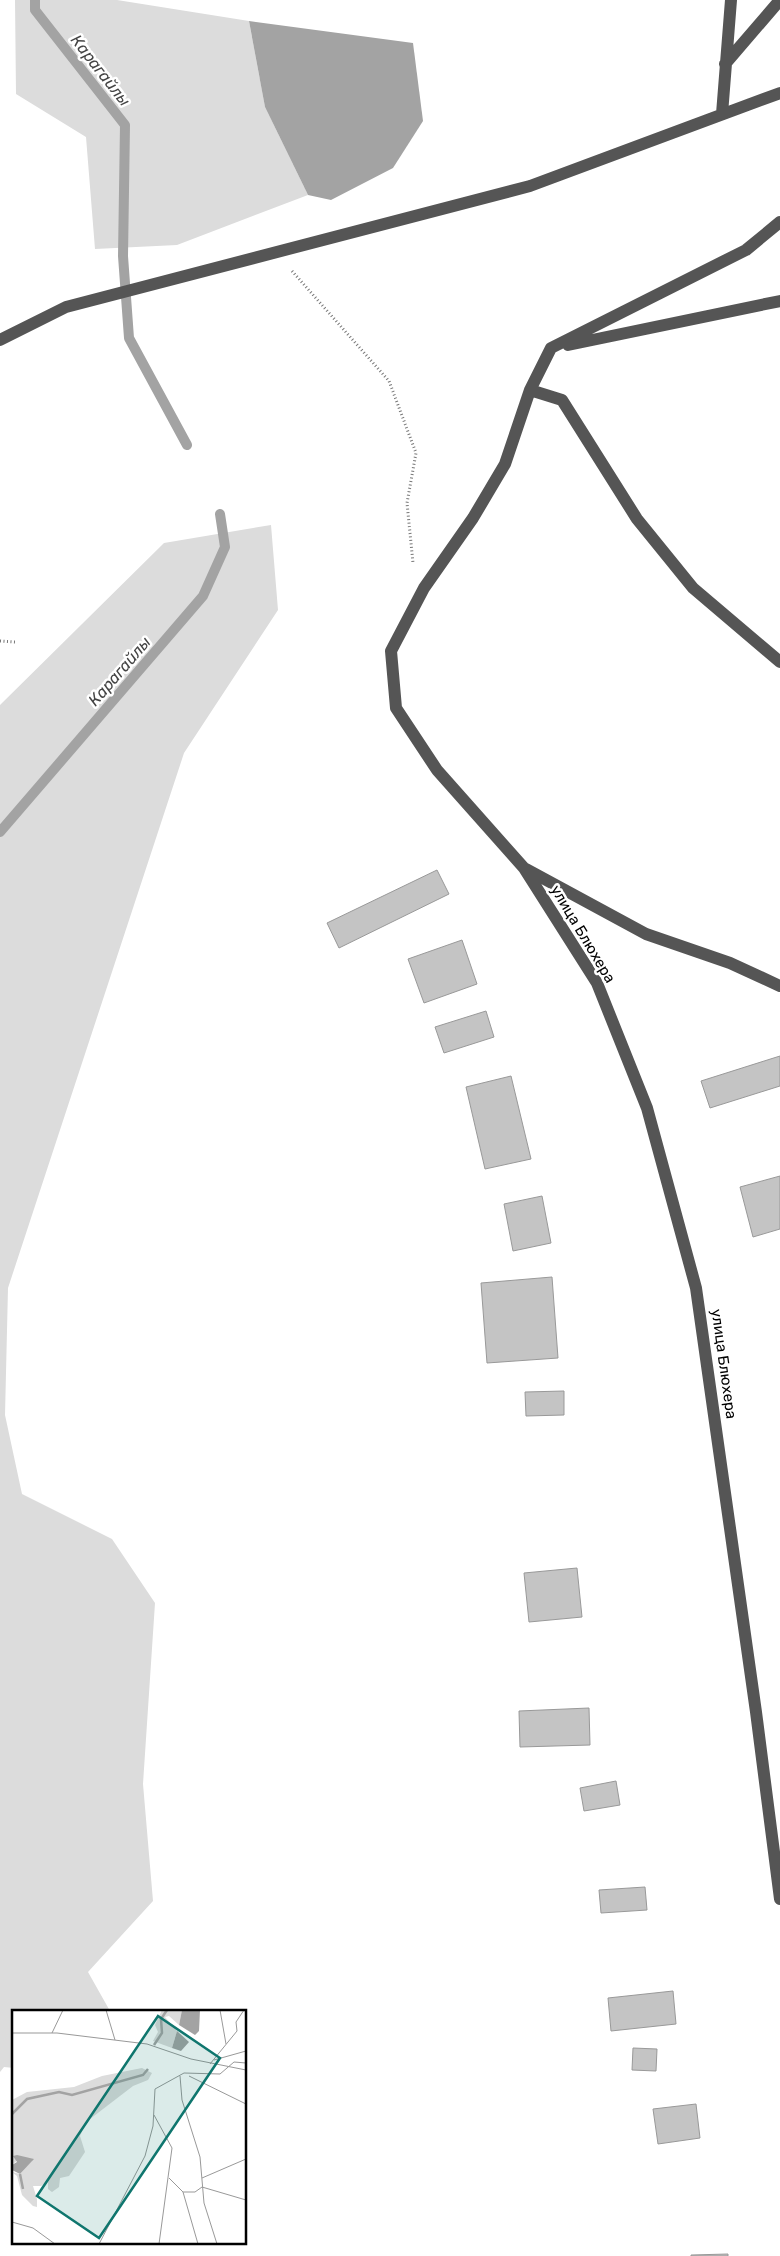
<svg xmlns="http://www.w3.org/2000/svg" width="780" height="2256" font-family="Rubik,sans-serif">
	<rect width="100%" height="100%" fill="#fff"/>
	<!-- green -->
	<path fill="#dcdcdc" d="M 15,0 L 117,0 L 249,21 L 265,107 L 308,195 L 177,245 L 95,249 L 86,137 L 16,94 Z
		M 271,525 L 278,610 L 184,753 L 8,1288 L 5,1415 L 22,1494 L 112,1539 L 155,1603 L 143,1784 L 153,1901 L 88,1972 L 110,2011 L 14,2011 L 14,2068 L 4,2067 L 0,2072 L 0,705 L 164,543 Z"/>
	<!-- water -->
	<path fill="#a3a3a3" d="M 249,21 L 413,43 L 423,121 L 393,168 L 331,200 L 308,195 L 265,107 Z"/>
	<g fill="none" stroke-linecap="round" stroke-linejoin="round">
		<!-- stream -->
		<path stroke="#a3a3a3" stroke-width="10" d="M 35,0 L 35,10 L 125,125 L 123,256 L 129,338 L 187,445
			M 0,832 L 203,596 L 225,547 L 220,514"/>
	</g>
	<!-- building -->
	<path fill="#c4c4c4" stroke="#999" d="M 437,870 L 449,894 L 339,948 L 327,923 Z
		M 462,940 L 477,984 L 424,1003 L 408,959 Z
		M 486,1011 L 494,1037 L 444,1053 L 435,1027 Z
		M 780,1056 L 780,1086 L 710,1108 L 701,1081 Z
		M 511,1076 L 531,1159 L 485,1169 L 466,1087 Z
		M 780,1176 L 780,1229 L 753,1237 L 740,1187 Z
		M 542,1196 L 551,1243 L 513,1251 L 504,1204 Z
		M 552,1277 L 558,1358 L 487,1363 L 481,1283 Z
		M 564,1391 L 564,1415 L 526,1416 L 525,1392 Z
		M 577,1568 L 582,1617 L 529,1622 L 524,1573 Z
		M 589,1708 L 590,1745 L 520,1747 L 519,1711 Z
		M 616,1781 L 620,1805 L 584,1811 L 580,1788 Z
		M 645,1887 L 647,1910 L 601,1913 L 599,1890 Z
		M 673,1991 L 676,2024 L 611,2031 L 608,1998 Z
		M 633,2048 L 657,2049 L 656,2071 L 632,2070 Z
		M 696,2104 L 700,2138 L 658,2144 L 653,2109 Z
		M 728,2254 L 728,2256 L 691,2256 L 691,2255 Z"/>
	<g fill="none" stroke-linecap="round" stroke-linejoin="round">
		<!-- path -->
		<path stroke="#777" stroke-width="3" stroke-dasharray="1 2.5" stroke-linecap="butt" d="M 292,271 L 389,381 L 416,453 L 407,503 L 413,563
			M 0,641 L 15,642"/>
		<!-- minor -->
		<path stroke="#555" stroke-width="12" d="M 725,64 L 780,0
			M 722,114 L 731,0
			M 780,222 L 746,250 L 551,348 L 530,390 L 505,464 L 473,518 L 424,588 L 391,651 L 396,708 L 437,770 L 524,868 L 597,983 L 647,1108 L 696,1288 L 756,1712 L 780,1899
			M 0,340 L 66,307 L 530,186 L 780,93
			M 568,345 L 780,301
			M 530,390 L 562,400 L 637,519 L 693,588 L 780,662
			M 526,869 L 646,934 L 730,963 L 780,986"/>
	</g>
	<g text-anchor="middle" stroke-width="5" stroke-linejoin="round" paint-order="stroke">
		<!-- street labels -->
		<g font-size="15" fill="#000" stroke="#fff">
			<text transform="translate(583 934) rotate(59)" y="5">улица Блюхера</text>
			<text transform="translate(724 1364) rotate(82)" y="5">улица Блюхера</text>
		</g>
		<!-- water labels -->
		<g font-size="16" font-style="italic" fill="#444" stroke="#fff">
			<text transform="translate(101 70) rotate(52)" y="6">Карагайлы</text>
			<text transform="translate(119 671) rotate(-49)" y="6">Карагайлы</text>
		</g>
	</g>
	<!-- overview -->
	<g transform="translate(12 2010)">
		<rect width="234" height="234" fill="#fff"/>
		<path d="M 150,0 L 170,0 L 167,15 L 157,6 L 153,7 L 165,21 L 160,38 L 141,31 L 146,22 L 143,15 ZM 130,58 L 140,63 L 136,70 L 121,76 L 78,109 L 71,119 L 68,126 L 73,142 L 57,166 L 48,168 L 47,177 L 40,182 L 36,179 L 36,171 L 29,176 L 21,176 L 25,189 L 25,197 L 21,196 L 10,185 L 5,166 L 0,162 L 8,164 L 20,151 L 8,148 L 0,155 L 0,90 L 15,82 L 62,77 L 90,66 Z" fill="#dcdcdc"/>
		<path d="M 170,0 L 188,0 L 187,21 L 183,25 L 167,15 ZM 165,21 L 177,32 L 169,41 L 160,38 ZM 5,145 L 22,149 L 8,164 L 0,160 L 0,155 L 5,152 L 1,146 Z" fill="#a3a3a3"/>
		<path fill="none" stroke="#a3a3a3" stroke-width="2.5" d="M 142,35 L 150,23 L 149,9 L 155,0M 0,104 L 15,89 L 47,82 L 60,85 L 131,65 L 136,59M 8,164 L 11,179"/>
		<path fill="none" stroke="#999" stroke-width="1" d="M 94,0 L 103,30M 208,0 L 214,34M 0,23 L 45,23 L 135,34 L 179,49 L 234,60M 40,23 L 51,0M 202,50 L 234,41M 198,54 L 225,21 L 224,12 L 232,0M 168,66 L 170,90 L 188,147 L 192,193 L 205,234M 177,66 L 234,94M 142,105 L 160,138 L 147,234M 157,168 L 171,182 L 183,182 L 190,177 L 234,190M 190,168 L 234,149M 171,182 L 186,234M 0,212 L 21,218 L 43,234M 87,234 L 133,146 L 141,116 L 143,79 L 172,63 L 208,64 L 222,52 L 234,53"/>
		<path fill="#0f766e" fill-opacity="0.15" stroke="#0f766e" stroke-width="2.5" d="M 146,6 L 208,48 L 87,228 L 25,186 Z"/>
		<rect width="234" height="234" fill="none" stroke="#000" stroke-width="2.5"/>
	</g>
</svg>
